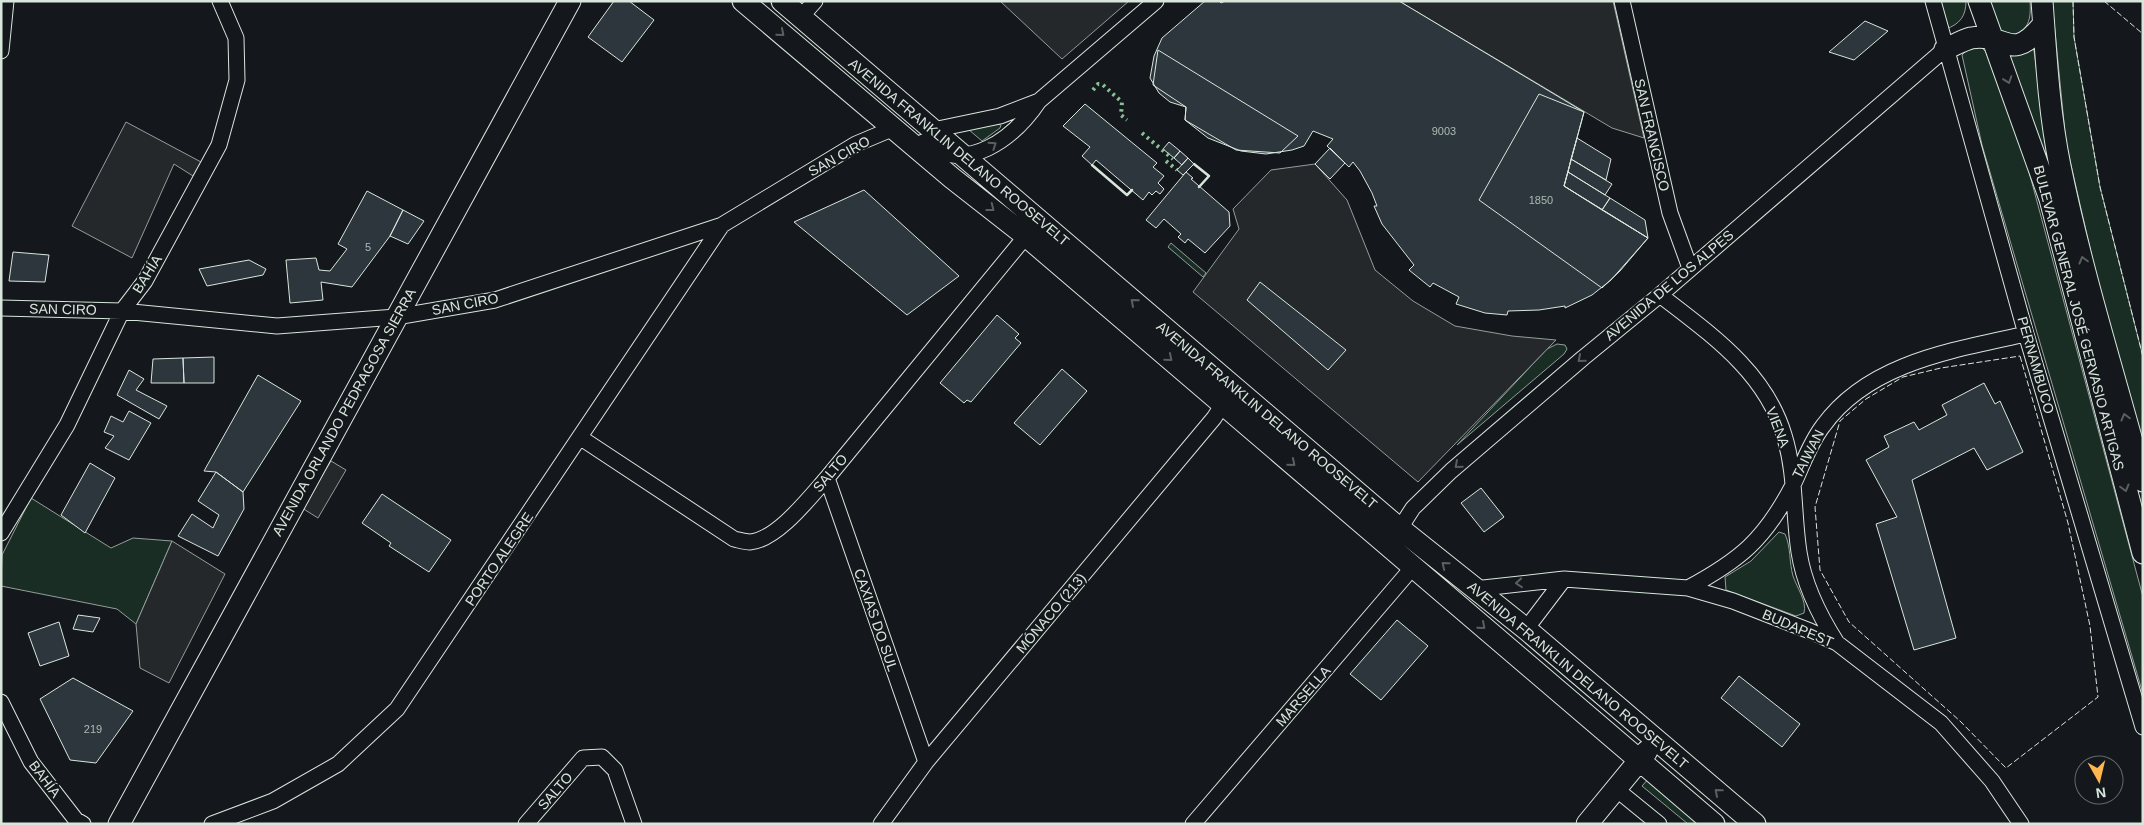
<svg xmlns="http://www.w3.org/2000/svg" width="2144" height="825" font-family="Helvetica,sans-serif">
	<rect width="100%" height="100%" fill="#14181c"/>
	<!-- green -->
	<path fill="#1a2d24" stroke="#939e99" d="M 1941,1 L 1966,1 C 1966,16 1960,24 1946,29 Z
		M 1986,1 L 2030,1 C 2031,16 2030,30 2014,35 L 2000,30 Z
		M 2052,1 L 2073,1 L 2074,37 L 2100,187 L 2143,357 L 2143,450 L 2097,279 L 2066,143 Z
		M 1980,46 L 1986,52 L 2028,168 L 2143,597 L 2143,694 L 1982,145 L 1962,55 L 1970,47 Z
		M 2033,46 L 2034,51 L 2050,169 L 2007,53 Z
		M 998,124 L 1001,125 L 1000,128 L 982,141 L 968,129 Z
		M 1171,243 L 1206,273 L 1203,277 L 1168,247 Z
		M 1557,344 L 1565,345 L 1567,349 L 1564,354 L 1457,445 L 1547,349 Z
		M 31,498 L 111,548 L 133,538 L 172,541 L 136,624 L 117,609 L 1,586 L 2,555 Z
		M 1779,532 L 1785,534 C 1791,547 1789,562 1793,576 C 1797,588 1807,601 1804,613 L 1796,616 L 1726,590 L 1725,577 L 1751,561 Z
		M 1650,777 L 1705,824 L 1688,824 L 1642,786 Z"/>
	<!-- parking -->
	<path fill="#24282b" stroke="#939e99" d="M 1000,1 L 1129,1 L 1062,59 Z
		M 1399,1 L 1613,1 L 1644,138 L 1612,128 Z
		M 126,122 L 201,162 L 193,176 L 174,164 L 132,258 L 72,226 Z
		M 1315,164 L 1347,200 L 1375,270 L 1413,301 L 1455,326 L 1512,336 L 1556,340 L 1418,482 L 1193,292 L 1239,229 L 1233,209 L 1271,170 Z
		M 331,461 L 346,470 L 318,518 L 302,508 Z
		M 172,541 L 225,574 L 169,683 L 140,668 L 136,624 Z"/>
	<!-- building -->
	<path fill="#2c363c" stroke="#d8e6dc" d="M 614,1 L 629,1 L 654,20 L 622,62 L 588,37 Z
		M 1205,1 L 1219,1 L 1221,3 L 1225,1 L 1399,1 L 1584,112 L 1564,186 L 1648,238 L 1611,280 L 1592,295 L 1565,308 L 1565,306 L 1539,310 L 1508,311 L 1507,315 L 1485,313 L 1456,304 L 1459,297 L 1433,283 L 1430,287 L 1409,270 L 1414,265 L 1382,224 L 1374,206 L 1377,206 L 1372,193 L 1360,171 L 1353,162 L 1349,167 L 1327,146 L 1333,139 L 1313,131 L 1304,146 L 1292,150 L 1266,154 L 1241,151 L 1208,138 L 1185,120 L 1186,107 L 1170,102 L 1159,93 L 1150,78 L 1154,56 L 1162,38 Z
		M 1865,21 L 1888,31 L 1854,60 L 1829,52 Z
		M 1158,50 L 1298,136 L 1280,153 L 1236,150 L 1185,120 L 1186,107 L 1153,85 Z
		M 1539,94 L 1584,112 L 1564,186 L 1648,238 L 1620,271 L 1602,288 L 1479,200 Z
		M 1085,104 L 1157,163 L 1153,167 L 1164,176 L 1158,183 L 1164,189 L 1160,194 L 1156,191 L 1152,195 L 1149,192 L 1143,200 L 1096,160 L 1092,165 L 1082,156 L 1090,147 L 1063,126 Z
		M 1577,138 L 1611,159 L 1606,180 L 1571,159 Z
		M 1169,142 L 1180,151 L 1174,158 L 1163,149 Z
		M 1330,148 L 1345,163 L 1330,179 L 1315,164 Z
		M 1180,151 L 1188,158 L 1182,165 L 1174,158 Z
		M 1188,158 L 1194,164 L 1183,175 L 1177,170 Z
		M 1571,159 L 1612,184 L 1605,195 L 1568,172 Z
		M 1186,172 L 1193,178 L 1191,179 L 1229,212 L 1230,226 L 1205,253 L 1188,239 L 1185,243 L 1178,237 L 1181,234 L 1164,219 L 1156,228 L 1146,220 Z
		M 1568,172 L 1610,198 L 1602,210 L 1564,186 Z
		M 864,190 L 959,276 L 907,315 L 794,222 Z
		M 367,191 L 403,210 L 390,236 L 352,287 L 321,282 L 323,300 L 290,303 L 286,260 L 316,258 L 319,270 L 330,271 L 347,249 L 338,244 Z
		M 1610,198 L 1645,220 L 1648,238 L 1602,210 Z
		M 403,210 L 424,221 L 408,244 L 390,236 Z
		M 13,252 L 49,255 L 45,282 L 9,281 Z
		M 249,260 L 266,269 L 263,275 L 207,286 L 199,269 Z
		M 1260,282 L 1346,350 L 1328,370 L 1247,300 Z
		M 997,315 L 1019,334 L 1015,338 L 1021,343 L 971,402 L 967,400 L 964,403 L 940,383 Z
		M 214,357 L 214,383 L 184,383 L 183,358 Z
		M 183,358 L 184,383 L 151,383 L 153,359 Z
		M 1062,369 L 1087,391 L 1040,445 L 1014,423 Z
		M 129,370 L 144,379 L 136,390 L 167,406 L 159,419 L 117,395 Z
		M 258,375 L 301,401 L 243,492 L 216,472 L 204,471 Z
		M 1984,383 L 1995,404 L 2000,401 L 2023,452 L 1987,470 L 1974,448 L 1912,480 L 1956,638 L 1914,650 L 1876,524 L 1897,517 L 1866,460 L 1889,447 L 1884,436 L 1914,422 L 1919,430 L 1947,415 L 1942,405 Z
		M 129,411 L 151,423 L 129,460 L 105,448 L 114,436 L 104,432 L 111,416 L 123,422 Z
		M 90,463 L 115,478 L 85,533 L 61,515 Z
		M 216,472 L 243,492 L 244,509 L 218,556 L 178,536 L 192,514 L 213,528 L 219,515 L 198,501 Z
		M 1481,488 L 1504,517 L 1484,532 L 1461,503 Z
		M 382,494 L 451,540 L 429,572 L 389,546 L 391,543 L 362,523 Z
		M 78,615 L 100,618 L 93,632 L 73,629 Z
		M 1397,620 L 1428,646 L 1381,700 L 1350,674 Z
		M 59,622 L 69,656 L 40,666 L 28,633 Z
		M 1739,676 L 1800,724 L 1782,747 L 1721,698 Z
		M 73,678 L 133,711 L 96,763 L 70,760 L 40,699 Z"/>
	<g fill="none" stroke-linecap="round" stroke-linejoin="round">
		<!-- street casing -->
		<g stroke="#d8e6dc" stroke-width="17">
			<path id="street" d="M 1622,1 L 1670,213 L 1690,268
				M 1933,1 L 2026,334 L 2143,727
				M 801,17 L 815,1
				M 1,51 L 6,1
				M 933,130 L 1000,116 L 1039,101
				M 923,142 C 966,176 1014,138 1039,101 L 1156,1
				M 1660,295 C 1710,334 1765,371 1784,435 C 1796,473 1793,513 1799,552 C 1804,585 1819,615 1837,643
				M 1,308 L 122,311 L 277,326 L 396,317 L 495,300 L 722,225 L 856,144 L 894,128
				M 581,438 L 734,539 C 739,540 745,542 750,542 C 777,540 810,497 827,478 L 1026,236
				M 827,478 L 926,762
				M 1,533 L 67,425 L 122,311 L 145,281 L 219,145 L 237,80 L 236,38 L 220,1
				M 1395,536 L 1413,508 L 1451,471 L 1583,358 L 1660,295 L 1945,49
				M 1688,588 C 1740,560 1764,540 1792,487 C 1802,467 1809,444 1823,426 C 1869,362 1955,350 2026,334
				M 1474,589 L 1564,579 L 1688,588 L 1733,601 L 1810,631 L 1837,643 L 1941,723 L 1992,781 L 2021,824
				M 1526,629 L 1564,579
				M 1,702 L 31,762 L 76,820 L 83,824
				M 1616,789 L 1659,824
				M 212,824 L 273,801 L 338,764 L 397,709 L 722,225
				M 526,824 L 583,758 L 602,757 L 615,770 L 634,824
				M 881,824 L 926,762 L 1214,418 L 1223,404
				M 1193,824 L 1413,567"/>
		</g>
		<!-- secondary casing -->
		<g stroke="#d8e6dc" stroke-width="23">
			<path id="secondary" d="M 743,1 L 952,178 L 1026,236 L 1714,824
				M 782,1 L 1393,523 L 1526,629 L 1755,824
				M 1979,1 L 2050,199 L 2143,553
				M 2042,1 C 2046,56 2049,112 2060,166 C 2082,273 2115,377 2143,481
				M 1945,49 C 1953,46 1963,40 1971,38 C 2006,32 2010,64 2042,26
				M 119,824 L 570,1
				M 1587,824 L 1647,751"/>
		</g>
		<!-- street -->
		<use href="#street" stroke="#14181c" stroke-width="15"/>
		<!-- secondary -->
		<use href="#secondary" stroke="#14181c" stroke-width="21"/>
		<!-- hedge -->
		<path stroke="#8ac095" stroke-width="4" stroke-dasharray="2.5 4" stroke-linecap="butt" d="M 1093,90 L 1098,84 L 1103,85 L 1122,102 L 1121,115 L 1127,120
			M 1142,133 L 1173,159
			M 1166,161 L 1177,170"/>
		<!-- fence -->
		<path stroke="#d8e6dc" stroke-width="1" stroke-dasharray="6 2.5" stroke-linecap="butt" d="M 2073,1 L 2074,37 L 2100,187 L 2143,357
			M 2104,1 L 2143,34
			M 2020,356 L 2068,523 L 2090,626 L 2098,697 L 2006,768 L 1960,721 L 1849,622 L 1820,570 L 1815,507 L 1840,421 L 1866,399 L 1903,377 L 1941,368 Z"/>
		<!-- wall -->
		<path stroke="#d8e6dc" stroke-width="2.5" d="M 1194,164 L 1209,176 L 1199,187
			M 1092,165 L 1127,195 L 1132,190"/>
	</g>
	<!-- one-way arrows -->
	<defs><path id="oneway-chevron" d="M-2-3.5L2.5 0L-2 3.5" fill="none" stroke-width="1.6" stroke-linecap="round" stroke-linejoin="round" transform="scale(1.25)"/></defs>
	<g stroke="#59605f">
		<use href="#oneway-chevron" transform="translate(781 33) rotate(40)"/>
		<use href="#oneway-chevron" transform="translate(2008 80) rotate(71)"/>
		<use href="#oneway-chevron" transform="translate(993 145) rotate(-34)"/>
		<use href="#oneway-chevron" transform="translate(991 208) rotate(38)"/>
		<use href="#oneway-chevron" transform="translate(2083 260) rotate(-105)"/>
		<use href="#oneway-chevron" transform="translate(1134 302) rotate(-139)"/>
		<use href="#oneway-chevron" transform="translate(1169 358) rotate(40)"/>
		<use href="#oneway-chevron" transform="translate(1581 359) rotate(140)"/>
		<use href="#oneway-chevron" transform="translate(2125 417) rotate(-105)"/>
		<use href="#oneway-chevron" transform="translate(1292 463) rotate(40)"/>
		<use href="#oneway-chevron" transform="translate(1458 465) rotate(139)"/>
		<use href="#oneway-chevron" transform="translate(2125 488) rotate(75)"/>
		<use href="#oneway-chevron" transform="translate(1445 565) rotate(-141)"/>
		<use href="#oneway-chevron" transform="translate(1519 583) rotate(175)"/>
		<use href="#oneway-chevron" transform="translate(1482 626) rotate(41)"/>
		<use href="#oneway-chevron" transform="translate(1718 792) rotate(-139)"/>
	</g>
	<g text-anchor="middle" stroke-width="4" stroke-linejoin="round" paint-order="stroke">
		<!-- number labels -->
		<g font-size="11" fill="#adbab4">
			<text x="1444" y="135">9003</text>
			<text x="1541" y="204">1850</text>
			<text x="368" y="251">5</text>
			<text x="93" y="733">219</text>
		</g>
		<!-- street labels -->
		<g font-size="14" fill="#d8e6dc" stroke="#14181c">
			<text transform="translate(1652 135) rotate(77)" y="5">SAN FRANCISCO</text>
			<text transform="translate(959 152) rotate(40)" y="5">AVENIDA FRANKLIN DELANO ROOSEVELT</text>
			<text transform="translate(839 156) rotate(-29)" y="5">SAN CIRO</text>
			<text transform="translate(147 274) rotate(-58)" y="5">BAHÍA</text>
			<text transform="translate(1669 285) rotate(-40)" y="5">AVENIDA DE LOS ALPES</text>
			<text transform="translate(465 304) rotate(-11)" y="5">SAN CIRO</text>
			<text transform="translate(63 309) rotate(1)" y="5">SAN CIRO</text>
			<text transform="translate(2079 318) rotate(75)" y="5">BULEVAR GENERAL JOSÉ GERVASIO ARTIGAS</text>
			<text transform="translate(2036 365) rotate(74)" y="5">PERNAMBUCO</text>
			<text transform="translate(344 412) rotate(-61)" y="5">AVENIDA ORLANDO PEDRAGOSA SIERRA</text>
			<text transform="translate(1267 415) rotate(40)" y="5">AVENIDA FRANKLIN DELANO ROOSEVELT</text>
			<text transform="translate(1778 427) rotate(69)" y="5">VIENA</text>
			<text transform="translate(1808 454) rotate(-63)" y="5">TAIWAN</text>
			<text transform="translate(830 473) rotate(-50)" y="5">SALTO</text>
			<text transform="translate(499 559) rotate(-56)" y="5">PORTO ALEGRE</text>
			<text transform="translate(1051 613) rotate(-50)" y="5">MÓNACO (213)</text>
			<text transform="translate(876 620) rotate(71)" y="5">CAXIAS DO SUL</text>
			<text transform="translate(1798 628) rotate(23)" y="5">BUDAPEST</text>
			<text transform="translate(1578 675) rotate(40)" y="5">AVENIDA FRANKLIN DELANO ROOSEVELT</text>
			<text transform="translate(1303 696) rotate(-49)" y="5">MARSELLA</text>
			<text transform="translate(45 779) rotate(53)" y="5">BAHÍA</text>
			<text transform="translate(555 791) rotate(-49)" y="5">SALTO</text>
		</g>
	</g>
	<!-- border -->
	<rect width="2144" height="825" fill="none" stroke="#d8e6dc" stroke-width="5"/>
	<!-- north arrow -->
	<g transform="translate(2099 780) rotate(172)"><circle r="24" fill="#14181c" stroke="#626a69"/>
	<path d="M0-4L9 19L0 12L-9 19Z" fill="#ffb74d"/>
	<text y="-8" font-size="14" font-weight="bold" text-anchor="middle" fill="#d8e6dc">N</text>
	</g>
</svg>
